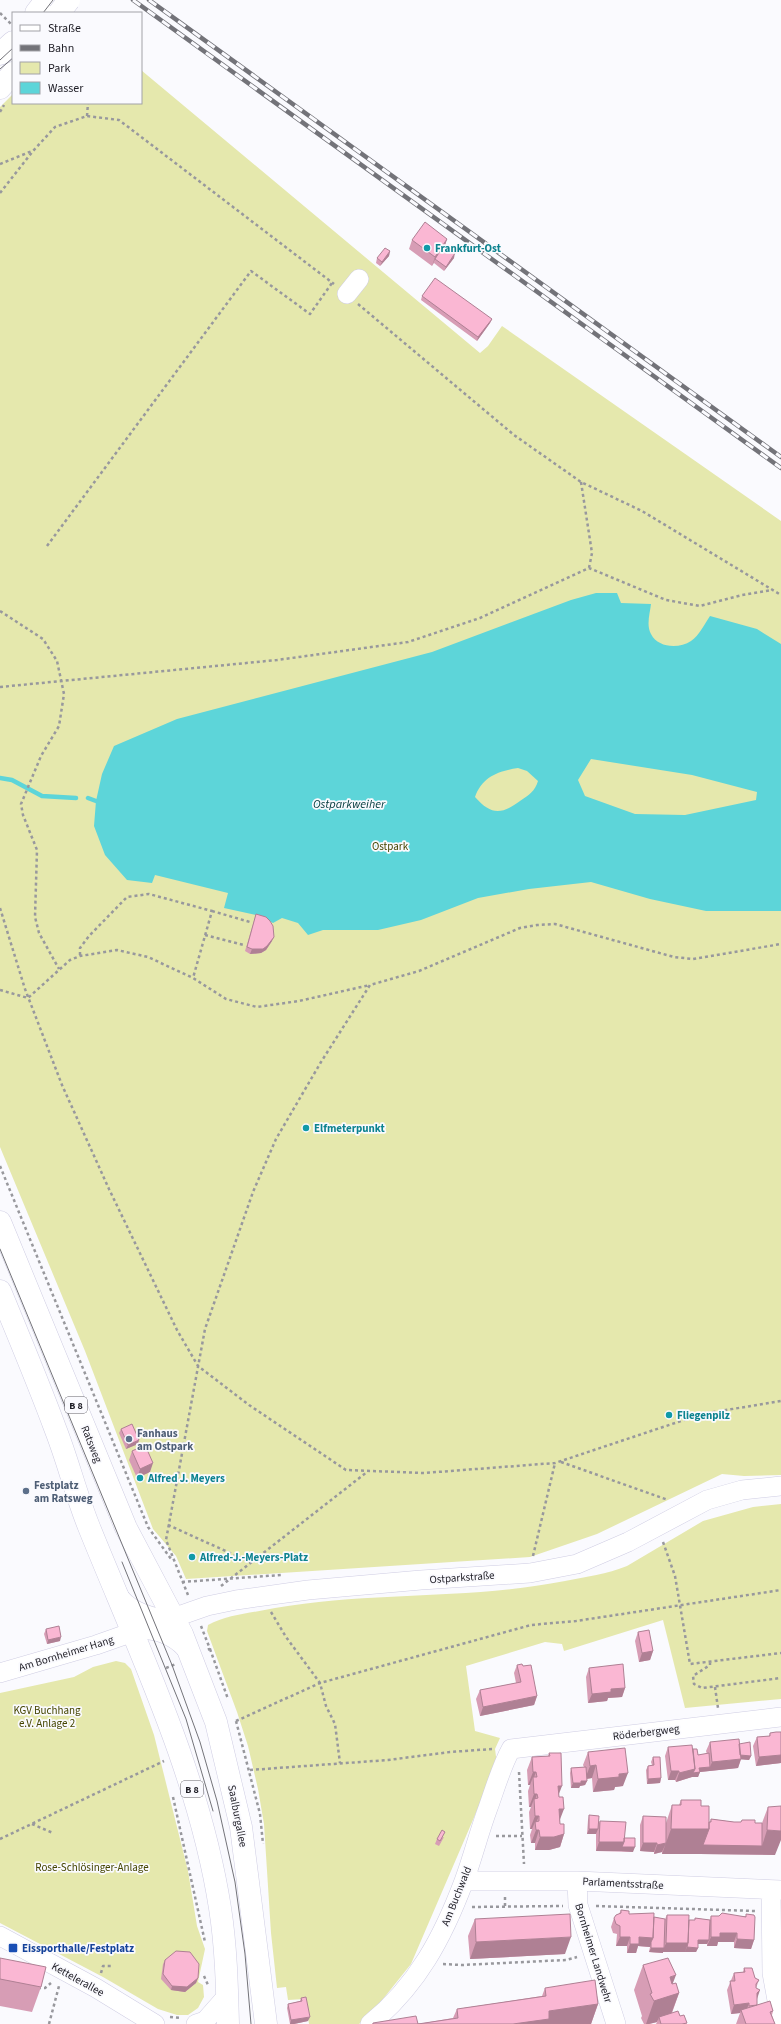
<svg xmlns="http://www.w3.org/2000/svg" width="781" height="2024" font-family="'Source Sans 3',sans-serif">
	<rect width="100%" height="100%" fill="#fafafe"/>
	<!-- green -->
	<path fill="#e5e8ad" d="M 141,70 L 480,353 L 488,346 L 502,326 L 781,521 L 781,1475 L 744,1476 L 722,1474 L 597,1534 L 530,1557 L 186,1579 L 176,1556 L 153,1529 L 85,1351 L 0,1147 L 0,107 L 13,94 L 13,103 L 141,103 Z
		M 781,1504 L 781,1699 L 685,1708 L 663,1620 L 564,1651 L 562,1644 L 545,1642 L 466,1666 L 475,1731 L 500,1738 L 495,1749 L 497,1764 L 411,1964 L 371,2014 L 359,2024 L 309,2024 L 305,1999 L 288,2000 L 286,1987 L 277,1988 L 271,1933 L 264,1824 L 258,1789 L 248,1746 L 237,1712 L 207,1631 L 208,1625 C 228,1614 253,1613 275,1608 C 371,1591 469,1600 565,1581 C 586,1577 607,1574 627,1566 L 703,1521 L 753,1507 Z
		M 116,1661 L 125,1663 L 131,1669 L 154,1735 L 188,1871 L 197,1926 L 205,1949 L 198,1982 L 203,1985 L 204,1997 L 198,2008 L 188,2015 L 177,2015 L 158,2009 L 103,1977 L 0,1923 L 0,1693 L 74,1677 L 93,1667 Z"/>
	<!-- water -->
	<path fill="#5dd5d9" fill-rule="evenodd" d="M 596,593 L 617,593 L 621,603 L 651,604 C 650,613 646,625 651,634 C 658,648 679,649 691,641 C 699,636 705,623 710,616 L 757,629 L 781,644 L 781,911 L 706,911 L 650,899 L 591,882 L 529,889 L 478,898 L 421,920 L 378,930 L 323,930 L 308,935 L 298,923 L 282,918 L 273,923 L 260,916 L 224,908 L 228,893 L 155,875 L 152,883 L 127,880 L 105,855 L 94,826 L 96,801 L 102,774 L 114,746 L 177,719 L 432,652 L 571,600 ZM 591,759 L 692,775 L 757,792 L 756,800 L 685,815 L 635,814 L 585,796 L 578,780 ZM 518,768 L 527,771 L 538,781 C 535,791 529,795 520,801 C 501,815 491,815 475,797 C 482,777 498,771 518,768 Z"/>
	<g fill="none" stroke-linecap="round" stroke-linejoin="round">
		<!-- stream -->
		<path stroke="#5dd5d9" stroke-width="4.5" d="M 0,778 L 12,780 L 42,796 L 76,798
			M 88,798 L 96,801"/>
		<!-- minor casing -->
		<g stroke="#cfcde3" stroke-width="20">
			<path id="minor" d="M 347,294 L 359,279
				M 117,1593 C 126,1610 147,1616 165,1620
				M 141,1629 C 161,1630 178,1637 190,1654
				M 0,1673 L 96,1645 L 207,1606 L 236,1600 L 308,1590 L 421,1580 L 530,1573 L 577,1564 L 628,1542 L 707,1500 L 742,1490 L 781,1486
				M 464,1881 L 577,1881 L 781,1890
				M 577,1881 L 578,1905 L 616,2024
				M 771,1890 L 772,1973 L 781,2022
				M 0,1936 L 96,1988 L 155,2024
				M 196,2024 L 205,2021 L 227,1996
				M 370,2024 C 417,1986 443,1937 464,1881 C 473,1857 479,1832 488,1808 C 495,1789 501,1767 511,1749 L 781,1717"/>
		</g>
		<!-- major casing -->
		<g stroke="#cfcde3" stroke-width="23">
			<path id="major" d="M 36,13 L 46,0
				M 0,54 L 13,42
				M 0,1222 L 126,1528 L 182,1634 L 216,1722 L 241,1827 L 266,2024
				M 0,1291 C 19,1337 38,1382 55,1428 C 68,1461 76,1495 89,1527 C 139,1651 199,1774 220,1908 C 226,1946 227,1985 228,2024"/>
		</g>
		<!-- highway casing -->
		<g stroke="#cfcde3" stroke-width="23">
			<path id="highway" d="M 0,88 L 13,73"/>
		</g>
		<!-- path -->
		<path stroke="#98989d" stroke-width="2.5" stroke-dasharray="3 3" stroke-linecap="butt" d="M 0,13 L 11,24
			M 0,112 L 4,105
			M 87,116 L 88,103
			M 0,164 L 32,151
			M 0,193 L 33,151 L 55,127 L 87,116 L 119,120 L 334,284
			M 358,304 L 514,435 L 581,482 L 642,511 L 781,595
			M 581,482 L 592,553 L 589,568
			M 47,546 L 251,271 L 310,314 L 332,283
			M 0,611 L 43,639 L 57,661 L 64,694 L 59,726 L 41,756 L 21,804 L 23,815 L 37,850 L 35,917 L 39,933 L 59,969
			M 0,687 L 277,660 L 408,642 L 480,618 L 589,568 L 666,600 L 700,606 L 742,595 L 772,590
			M 0,908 L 25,989 L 62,1085 L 109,1189 L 177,1330 L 198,1366 L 249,1405 L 346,1470 L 424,1473 L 555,1463 L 702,1414 L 781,1401
			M 212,911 L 250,922
			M 205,935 L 244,945
			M 80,955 L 80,948 L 89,936 L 127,897 L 149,894 L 212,911 L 193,978
			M 0,990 L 28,998 L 70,960 L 80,956 L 117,950 L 148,957 L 193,978 L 226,999 L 257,1007 L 299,1001 L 370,985
			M 0,1166 L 148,1527 L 171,1559
			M 561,1462 L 668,1500
			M 168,1525 L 250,1562
			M 663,1542 L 675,1576 L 690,1664 L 781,1653
			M 533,1556 L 555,1463
			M 182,1582 L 281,1575
			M 221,1586 L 367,1472
			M 188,1595 L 166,1540 L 205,1329 L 253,1192 L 276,1139 L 321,1062 L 370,985 L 419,971 L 520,928 L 537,925 L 555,924 L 674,957 L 693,959 L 781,944
			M 271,1612 L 286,1637 L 320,1683 L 326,1706 L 335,1724 L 340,1763
			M 201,1626 L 210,1649 L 206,1650
			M 210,1649 L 228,1699
			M 710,1662 L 710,1665 L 693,1676 L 694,1684 L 702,1688 L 781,1678
			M 166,1668 L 176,1664
			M 715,1687 L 718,1708
			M 236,1721 L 320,1683 L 531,1625 L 576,1621 L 781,1590
			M 236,1721 L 260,1814 L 263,1844
			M 250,1770 L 388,1760 L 450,1752 L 492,1749
			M 519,1772 L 524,1864
			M 173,1797 L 205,1942
			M 32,1824 L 53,1833
			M 496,1836 L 522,1836
			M 0,1839 L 164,1761
			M 505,1897 L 505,1907
			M 596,1906 L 755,1911
			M 472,1907 L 563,1906
			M 443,1964 L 462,1965 L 566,1960 L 577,1957
			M 101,1973 L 103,1966 L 111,1966
			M 204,1976 L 208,1985
			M 38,1988 L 45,1988 L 51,1983
			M 170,2017 L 181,2018
			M 49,2024 L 59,1986"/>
		<!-- minor -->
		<use href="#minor" stroke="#fff" stroke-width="19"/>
		<!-- major -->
		<use href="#major" stroke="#fff" stroke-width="22"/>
		<!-- highway -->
		<use href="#highway" stroke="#fff" stroke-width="22"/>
		<!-- tram -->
		<path stroke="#737379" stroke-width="1" d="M 43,13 L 53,0
			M 52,13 L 61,0
			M 0,60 L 13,48
			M 0,69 L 13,58
			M 0,1249 L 172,1665 L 200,1742 L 217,1801 L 235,1882 L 245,1954 L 251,2024
			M 122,1562 L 186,1719 L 213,1811"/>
		<!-- rail casing -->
		<g stroke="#737379" stroke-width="4.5">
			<path id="rail" d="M 133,0 L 781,468
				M 149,0 L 781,457"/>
		</g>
		<!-- rail -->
		<use href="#rail" stroke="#fafafe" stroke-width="3" stroke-dasharray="9" stroke-linecap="butt"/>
		<!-- major-bridge casing -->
		<g stroke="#cfcde3" stroke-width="23" stroke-linecap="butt">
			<path id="major-bridge" d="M 59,13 L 69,0"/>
		</g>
		<!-- major-bridge -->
		<use href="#major-bridge" stroke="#fff" stroke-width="22"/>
	</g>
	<!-- wall -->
	<path fill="#d79db5" d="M 447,239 L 445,246 L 454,258 L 444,271 L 434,263 L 432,266 L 409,249 L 412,240 Z
		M 390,251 L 389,256 L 380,266 L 376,263 L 377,258 Z
		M 422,296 L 492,319 L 490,323 L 477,341 L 421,300 Z
		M 256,914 L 272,941 L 266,950 L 261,953 L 250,954 L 245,951 Z
		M 121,1429 L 138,1444 L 126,1449 L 119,1433 Z
		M 132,1451 L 150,1472 L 137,1478 L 129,1460 Z
		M 46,1629 L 60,1641 L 47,1644 L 44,1634 Z
		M 638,1632 L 653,1651 L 650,1660 L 639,1662 L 635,1641 Z
		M 517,1665 L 537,1696 L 534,1705 L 480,1716 L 476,1699 L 480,1690 L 516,1683 L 514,1673 Z
		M 589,1668 L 625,1688 L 622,1697 L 608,1698 L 607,1701 L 588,1703 L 586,1677 Z
		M 781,1732 L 781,1763 L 756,1766 L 753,1746 L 757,1737 L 769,1736 L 770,1733 Z
		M 710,1742 L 739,1744 L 751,1756 L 749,1760 L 741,1759 L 738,1768 L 700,1772 L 698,1777 L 692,1777 L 676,1782 L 675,1780 L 668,1780 L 665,1756 L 668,1747 L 693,1749 L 698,1755 L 707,1754 L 706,1751 Z
		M 588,1752 L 623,1786 L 615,1787 L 614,1790 L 593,1792 L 592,1778 L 587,1779 L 587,1781 L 585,1785 L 580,1786 L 579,1788 L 571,1788 L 570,1773 L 571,1768 L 584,1767 L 583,1765 Z
		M 549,1753 L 559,1795 L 560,1824 L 564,1834 L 560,1847 L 549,1850 L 535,1850 L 535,1843 L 531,1843 L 530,1835 L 532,1829 L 530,1829 L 529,1812 L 531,1807 L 529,1807 L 528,1791 L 530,1785 L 528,1785 L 527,1770 L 532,1757 L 548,1756 Z
		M 653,1757 L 661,1778 L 660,1783 L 647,1784 L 646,1770 L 648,1766 L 652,1765 L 651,1762 Z
		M 681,1800 L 701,1806 L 709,1822 L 710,1822 L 711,1819 L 734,1822 L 741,1822 L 742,1820 L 755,1823 L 762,1823 L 768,1807 L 775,1855 L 700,1854 L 662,1854 L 662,1852 L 654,1854 L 654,1852 L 640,1851 L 640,1825 L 643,1816 L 666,1823 L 672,1805 L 679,1805 Z
		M 589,1815 L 598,1825 L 600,1821 L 624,1838 L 633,1852 L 596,1851 L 596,1834 L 587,1834 L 588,1820 Z
		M 444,1837 L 439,1846 L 435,1844 L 437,1839 Z
		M 621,1910 L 629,1914 L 654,1917 L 665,1919 L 667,1915 L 689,1920 L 695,1920 L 695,1918 L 710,1920 L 711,1916 L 746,1916 L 746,1914 L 754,1940 L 751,1949 L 734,1948 L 734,1942 L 718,1942 L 717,1946 L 707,1946 L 707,1944 L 698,1944 L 698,1948 L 696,1952 L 663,1952 L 663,1953 L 649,1952 L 650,1947 L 638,1946 L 636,1953 L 627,1953 L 627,1946 L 616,1946 L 617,1934 L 613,1933 L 611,1927 L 614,1918 L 619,1914 Z
		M 475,1919 L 565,1954 L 470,1959 L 468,1936 Z
		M 0,1958 L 41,1987 L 32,2012 L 0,2006 Z
		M 165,1960 L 198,1978 L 196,1983 L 185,1992 L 171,1990 L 161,1979 L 163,1964 Z
		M 643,1965 L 672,1984 L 679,1993 L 672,2013 L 680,2016 L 687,2023 L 686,2024 L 656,2024 L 657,2022 L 649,2024 L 644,2024 L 641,2018 L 642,2016 L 634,1990 Z
		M 744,1968 L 755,1978 L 759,1980 L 756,1988 L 757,2005 L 773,2011 L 772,2015 L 775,2024 L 736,2024 L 740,2013 L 731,2014 L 727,1990 L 734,1973 L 743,1972 Z
		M 545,1988 L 598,2004 L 591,2024 L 372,2024 L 373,2023 L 418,2024 L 453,2018 L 457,2009 L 542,1996 Z
		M 301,1998 L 308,2021 L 294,2024 L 290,2024 L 287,2008 L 288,2004 L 300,2001 Z"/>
	<!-- shaded-wall -->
	<path fill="#af8094" d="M 447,239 L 444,248 L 435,259 L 432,266 L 435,257 Z
		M 390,251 L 389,256 L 380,266 L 382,262 Z
		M 455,253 L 454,258 L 444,271 L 446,267 Z
		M 492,319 L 490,323 L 477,341 L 478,337 Z
		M 274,937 L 272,941 L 266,950 L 261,953 L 250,954 L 252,949 Z
		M 139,1440 L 138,1444 L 126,1449 L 128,1445 Z
		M 153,1463 L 150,1472 L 137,1478 L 140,1469 Z
		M 61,1637 L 60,1641 L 47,1644 L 48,1640 Z
		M 653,1651 L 650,1660 L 639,1662 L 642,1653 Z
		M 625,1688 L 622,1697 L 608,1698 L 607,1701 L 588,1703 L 592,1694 L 611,1689 Z
		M 537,1696 L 534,1705 L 480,1716 L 483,1707 Z
		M 738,1754 L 751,1756 L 749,1760 L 737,1759 Z
		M 781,1755 L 781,1763 L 756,1766 L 759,1757 Z
		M 741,1759 L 738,1768 L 700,1772 L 698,1777 L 692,1777 L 676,1782 L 679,1773 L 699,1768 L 710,1767 L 712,1762 Z
		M 596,1765 L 592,1778 L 585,1779 L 590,1766 Z
		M 671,1771 L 679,1771 L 675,1780 L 668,1780 Z
		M 533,1772 L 536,1772 L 533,1780 L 533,1777 L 530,1785 L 528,1785 Z
		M 628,1773 L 623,1786 L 615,1787 L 614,1790 L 593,1792 L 598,1779 L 619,1774 Z
		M 661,1778 L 660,1783 L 647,1784 L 648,1779 Z
		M 581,1781 L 587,1781 L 585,1785 L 580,1786 L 579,1788 L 571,1788 L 573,1783 Z
		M 558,1786 L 562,1786 L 557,1799 Z
		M 534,1794 L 537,1794 L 534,1803 L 534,1799 L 531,1807 L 529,1807 Z
		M 559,1809 L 564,1809 L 559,1822 Z
		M 535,1816 L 539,1816 L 535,1825 L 535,1822 L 532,1829 L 530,1829 Z
		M 589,1829 L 598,1829 L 596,1834 L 587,1834 Z
		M 671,1829 L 709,1829 L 762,1846 L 767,1830 L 781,1831 L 781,1840 L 775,1855 L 700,1854 L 662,1854 Z
		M 536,1830 L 539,1830 L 535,1843 L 531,1843 Z
		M 564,1834 L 560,1847 L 549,1850 L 535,1850 L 540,1837 Z
		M 599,1842 L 624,1842 L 621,1851 L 596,1851 Z
		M 643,1843 L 657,1843 L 654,1852 L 640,1851 Z
		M 666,1843 L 662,1852 L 654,1854 L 657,1845 Z
		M 622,1847 L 635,1847 L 633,1852 L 621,1851 Z
		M 720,1933 L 737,1933 L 734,1942 L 718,1942 L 717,1946 L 707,1946 L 711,1937 Z
		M 571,1937 L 565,1954 L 470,1959 L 476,1942 Z
		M 620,1937 L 630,1937 L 627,1946 L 616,1946 Z
		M 639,1937 L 653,1938 L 650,1947 L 638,1946 L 636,1953 L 627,1953 L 630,1944 Z
		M 737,1939 L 754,1940 L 751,1949 L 734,1948 Z
		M 698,1940 L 709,1940 L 707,1944 L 697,1944 Z
		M 666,1943 L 688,1943 L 685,1952 L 663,1952 L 663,1953 L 649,1952 L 651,1948 L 664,1948 Z
		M 687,1947 L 698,1948 L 696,1952 L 685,1952 Z
		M 676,1975 L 668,1996 L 679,1993 L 670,2017 L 659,2017 L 658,2021 L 657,2020 L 657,2022 L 649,2024 L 646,2024 L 654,2001 L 670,1977 Z
		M 198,1978 L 196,1983 L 185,1992 L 171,1990 L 172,1986 Z
		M 760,1990 L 757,1999 L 757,1993 Z
		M 749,2003 L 746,2012 L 741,2010 L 740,2013 L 731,2014 L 734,2005 Z
		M 598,2004 L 591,2024 L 513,2024 L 549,2011 Z
		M 310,2017 L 308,2021 L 294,2024 L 290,2024 L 291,2020 Z"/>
	<!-- building -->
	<path fill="#fab7d3" stroke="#af8094" d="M 425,222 L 447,239 L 435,257 L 412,240 Z
		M 444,245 L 455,253 L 446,267 L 435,259 Z
		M 385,248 L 390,251 L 382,262 L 377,258 Z
		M 435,278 L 492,319 L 478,337 L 422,296 Z
		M 256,914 L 266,917 L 270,921 L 273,926 L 274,937 L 267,946 L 263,949 L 252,949 L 247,947 Z
		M 132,1424 L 139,1440 L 128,1445 L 121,1429 Z
		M 145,1445 L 153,1463 L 140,1469 L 132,1451 Z
		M 59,1626 L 61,1637 L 48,1640 L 46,1629 Z
		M 649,1630 L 653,1651 L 642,1653 L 638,1632 Z
		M 522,1664 L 523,1666 L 531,1665 L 537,1696 L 483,1707 L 480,1690 L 521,1682 L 517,1665 Z
		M 623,1664 L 625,1688 L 611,1689 L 611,1692 L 592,1694 L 589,1668 Z
		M 776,1732 L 781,1732 L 781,1755 L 759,1757 L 757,1737 L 770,1736 L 770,1733 Z
		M 739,1739 L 741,1759 L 712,1762 L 710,1742 Z
		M 750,1742 L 751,1756 L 740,1755 L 739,1744 Z
		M 692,1745 L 695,1769 L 679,1773 L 679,1771 L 671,1771 L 668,1747 Z
		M 625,1748 L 628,1773 L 619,1774 L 619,1777 L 598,1779 L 596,1765 L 590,1766 L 588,1752 Z
		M 693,1749 L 697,1749 L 698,1755 L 709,1753 L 710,1767 L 699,1768 L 700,1772 L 693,1773 L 695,1769 Z
		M 549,1753 L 561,1753 L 562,1786 L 558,1786 L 559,1797 L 563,1797 L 564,1809 L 559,1809 L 560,1824 L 564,1824 L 564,1834 L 554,1837 L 540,1837 L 539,1830 L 536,1830 L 535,1822 L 539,1821 L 539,1816 L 535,1816 L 534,1799 L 538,1798 L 537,1794 L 534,1794 L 533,1777 L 537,1777 L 536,1772 L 533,1772 L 532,1757 L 550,1756 Z
		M 653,1757 L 660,1757 L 661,1778 L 648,1779 L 648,1766 L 654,1765 Z
		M 586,1767 L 587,1781 L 581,1781 L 581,1783 L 573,1783 L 571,1768 Z
		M 681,1800 L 701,1800 L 701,1806 L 709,1806 L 709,1829 L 671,1829 L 672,1805 L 681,1805 Z
		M 781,1806 L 781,1831 L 767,1830 L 768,1807 Z
		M 589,1815 L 599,1816 L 598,1829 L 589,1829 Z
		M 643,1816 L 666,1817 L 666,1843 L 657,1845 L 657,1843 L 643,1843 Z
		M 711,1819 L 734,1822 L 741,1822 L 742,1820 L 755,1820 L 755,1823 L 762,1823 L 762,1846 L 703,1845 L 709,1829 L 709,1822 L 711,1822 Z
		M 600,1821 L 626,1822 L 624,1842 L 599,1842 Z
		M 442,1830 L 445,1832 L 440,1841 L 437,1839 Z
		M 624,1838 L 635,1838 L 635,1847 L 622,1847 L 624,1842 Z
		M 621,1910 L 629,1911 L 629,1914 L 654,1913 L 653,1938 L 639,1937 L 639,1944 L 630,1944 L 630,1937 L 620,1937 L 620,1926 L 616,1924 L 614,1918 L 616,1915 L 621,1913 Z
		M 722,1913 L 746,1917 L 746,1914 L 754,1915 L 755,1917 L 754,1940 L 737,1939 L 737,1933 L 720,1933 L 720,1937 L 711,1937 L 711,1916 L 719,1916 Z
		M 570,1914 L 571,1937 L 476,1942 L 475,1919 Z
		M 667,1915 L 689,1915 L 688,1943 L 666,1943 Z
		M 654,1917 L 665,1919 L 664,1948 L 651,1948 L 651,1942 L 653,1938 Z
		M 695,1918 L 710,1920 L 709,1940 L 698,1940 L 698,1948 L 687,1947 L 688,1943 L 689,1920 L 695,1920 Z
		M 176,1951 L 190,1952 L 199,1964 L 198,1978 L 187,1987 L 172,1986 L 163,1974 L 165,1960 Z
		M 0,1958 L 46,1967 L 41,1987 L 0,1979 Z
		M 668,1958 L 676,1975 L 670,1977 L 672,1984 L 676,1983 L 679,1993 L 654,2001 L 650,1994 L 652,1993 L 643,1965 Z
		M 744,1968 L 752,1968 L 755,1978 L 759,1980 L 756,1984 L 756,1988 L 760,1990 L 757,1993 L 757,2005 L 749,2006 L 749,2003 L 734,2005 L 730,1981 L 735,1981 L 734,1973 L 745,1972 Z
		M 595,1980 L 598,2004 L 549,2011 L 549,2019 L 513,2024 L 418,2024 L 458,2018 L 457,2009 L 546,1996 L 545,1988 Z
		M 306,1997 L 310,2017 L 291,2020 L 288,2004 L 302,2001 L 301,1998 Z
		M 770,2001 L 773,2011 L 770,2012 L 775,2024 L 746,2024 L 741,2010 Z
		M 678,2011 L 680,2016 L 684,2015 L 687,2023 L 682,2024 L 661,2024 L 659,2017 Z
		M 416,2016 L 418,2024 L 373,2024 L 373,2023 Z"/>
	<!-- markers -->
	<g fill="#0f9aa8" stroke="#fafafe" stroke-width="1.5">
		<circle cx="427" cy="248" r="4"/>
		<circle cx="306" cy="1128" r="4"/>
		<circle cx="669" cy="1415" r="4"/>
		<circle cx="140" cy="1478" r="4"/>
		<circle cx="192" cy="1557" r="4"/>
	</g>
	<g fill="#5c6f8a" stroke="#fafafe" stroke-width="1.5">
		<circle cx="129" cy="1439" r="4"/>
		<circle cx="26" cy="1491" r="4"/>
	</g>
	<rect fill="#1a4fb4" stroke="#fafafe" stroke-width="1.5" x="8" y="1943" width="10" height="10" rx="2"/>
	<g text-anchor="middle" stroke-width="3.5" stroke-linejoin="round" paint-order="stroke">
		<!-- shield labels -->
		<g fill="#fafafe" stroke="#605f66" stroke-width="1">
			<rect x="65" y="1397" width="22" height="16" rx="3"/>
			<rect x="181" y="1781" width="22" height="16" rx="3"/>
		</g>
		<g font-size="10" font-weight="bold" fill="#1e1d25">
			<text x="76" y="1409">B 8</text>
			<text x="192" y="1793">B 8</text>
		</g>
		<!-- culture labels -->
		<g font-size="11" font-weight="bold" fill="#0d838f" stroke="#fafafe" text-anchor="start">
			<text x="435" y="252">Frankfurt-Ost</text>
			<text x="314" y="1132">Elfmeterpunkt</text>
			<text x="677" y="1419">Fliegenpilz</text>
			<text x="148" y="1482">Alfred J. Meyers</text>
			<text x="200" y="1561">Alfred-J.-Meyers-Platz</text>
		</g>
		<!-- park labels -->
		<g font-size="11" fill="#454501" stroke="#fafafe">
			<text x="390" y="850">Ostpark</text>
			<text x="47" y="1714">KGV Buchhang<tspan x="47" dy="13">e.V. Anlage 2</tspan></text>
			<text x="92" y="1871">Rose-Schlösinger-Anlage</text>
		</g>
		<!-- service labels -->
		<g font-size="11" font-weight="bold" fill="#4e5e75" stroke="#fafafe" text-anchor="start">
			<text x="137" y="1437">Fanhaus<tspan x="137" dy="13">am Ostpark</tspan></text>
			<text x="34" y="1489">Festplatz<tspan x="34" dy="13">am Ratsweg</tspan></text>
		</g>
		<!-- street labels -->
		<g font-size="11" fill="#1e1d25" stroke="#fafafe">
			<text transform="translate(92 1444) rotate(68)" y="4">Ratsweg</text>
			<text transform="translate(462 1577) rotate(-4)" y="4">Ostparkstraße</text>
			<text transform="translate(66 1653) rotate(-17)" y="4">Am Bornheimer Hang</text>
			<text transform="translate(646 1732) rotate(-7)" y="4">Röderbergweg</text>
			<text transform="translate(238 1816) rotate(79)" y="4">Saalburgallee</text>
			<text transform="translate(623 1883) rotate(3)" y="4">Parlamentsstraße</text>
			<text transform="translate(456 1896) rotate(-68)" y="4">Am Buchwald</text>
			<text transform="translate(594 1953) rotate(73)" y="4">Bornheimer Landwehr</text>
			<text transform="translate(78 1979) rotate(29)" y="4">Kettelerallee</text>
		</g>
		<!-- transit labels -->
		<g font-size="11" font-weight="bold" fill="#164399" stroke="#fafafe" text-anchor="start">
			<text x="22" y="1952">Eissporthalle/Festplatz</text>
		</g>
		<!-- water labels -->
		<g font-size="12" font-style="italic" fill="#003a3c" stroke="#fafafe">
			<text x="349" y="808">Ostparkweiher</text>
		</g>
	</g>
	<!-- legend -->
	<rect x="12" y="12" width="130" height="92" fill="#fafafe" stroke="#a2a2a7"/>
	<rect x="20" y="25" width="20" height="6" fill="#ffffff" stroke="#a2a2a7"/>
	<text x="48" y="32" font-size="12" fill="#1e1d25">Straße</text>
	<rect x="20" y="45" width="20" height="6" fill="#737379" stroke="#a2a2a7"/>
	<text x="48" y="52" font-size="12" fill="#1e1d25">Bahn</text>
	<rect x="20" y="62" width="20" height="12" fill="#e5e8ad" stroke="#a2a2a7"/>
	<text x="48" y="72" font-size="12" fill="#1e1d25">Park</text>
	<rect x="20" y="82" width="20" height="12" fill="#5dd5d9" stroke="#a2a2a7"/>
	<text x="48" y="92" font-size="12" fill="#1e1d25">Wasser</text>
</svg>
